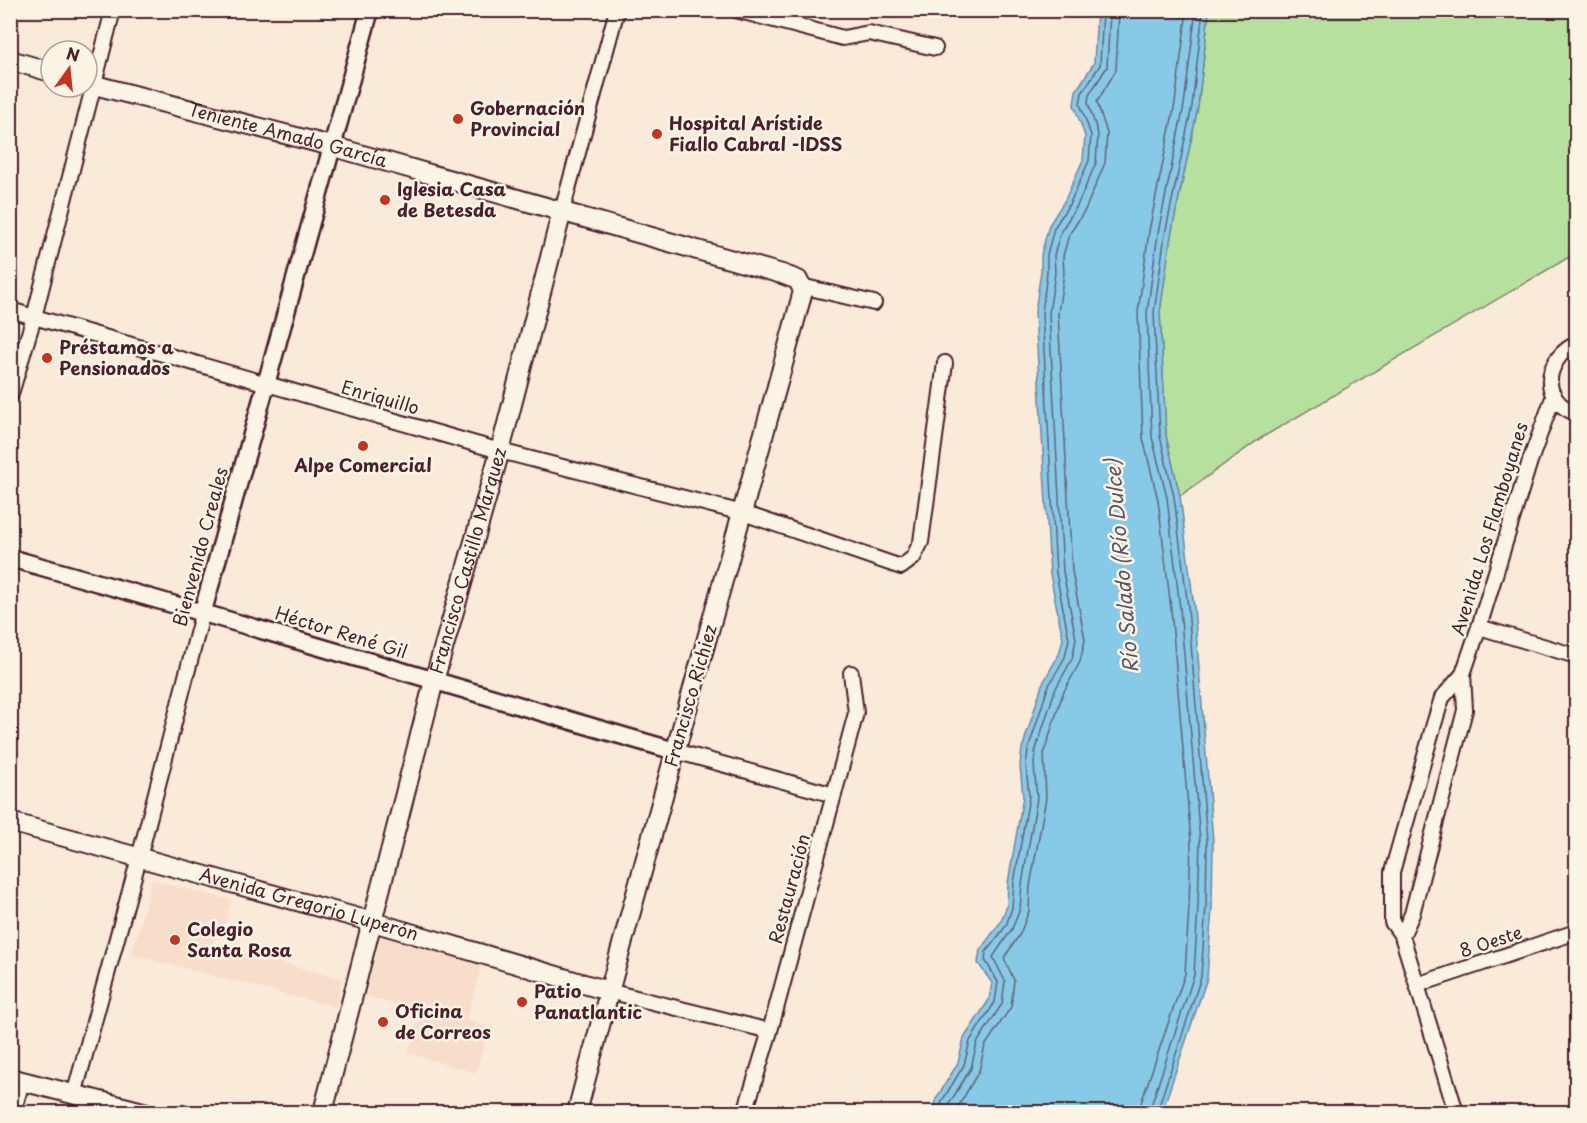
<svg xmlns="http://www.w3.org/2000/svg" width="1587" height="1123" font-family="'Playpen Sans',sans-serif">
	<rect width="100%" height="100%" fill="#faead9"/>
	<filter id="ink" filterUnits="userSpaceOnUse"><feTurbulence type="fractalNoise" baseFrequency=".0167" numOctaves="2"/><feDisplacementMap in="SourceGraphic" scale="12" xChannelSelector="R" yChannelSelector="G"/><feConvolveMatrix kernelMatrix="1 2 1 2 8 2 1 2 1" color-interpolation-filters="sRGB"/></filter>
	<g filter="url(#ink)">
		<!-- built -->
		<path fill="#f8ddca" d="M 152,880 L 231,900 L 222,935 L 215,933 L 212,945 L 342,979 L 335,1007 L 132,955 Z
			M 383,931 L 483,961 L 466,1020 L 489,1027 L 476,1073 L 408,1053 L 422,1012 L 365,996 Z"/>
		<!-- green -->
		<path fill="#b6e09d" stroke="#808064" stroke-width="1.5" d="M 436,11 L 470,11 L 467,20 Z
			M 1209,11 L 1576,11 L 1576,253 L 1261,438 L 1180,496 L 1166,436 L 1160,312 L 1171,235 L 1198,107 Z"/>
		<!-- water -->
		<path fill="#87cae8" stroke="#6f869c" stroke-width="1.5" d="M 1097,11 L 1209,11 L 1198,107 L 1171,235 L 1160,312 L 1166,436 L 1180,496 L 1194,607 L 1213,841 L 1212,907 L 1207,978 L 1162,1112 L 934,1112 L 936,1099 L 958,1063 L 964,1038 L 989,1000 L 992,983 L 978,963 L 980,950 L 1000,923 L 1007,906 L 1008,883 L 1023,797 L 1020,765 L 1022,749 L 1042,685 L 1059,654 L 1063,639 L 1050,574 L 1035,312 L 1041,271 L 1041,255 L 1049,225 L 1065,200 L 1083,160 L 1085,136 L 1074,105 L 1076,91 L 1094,63 Z"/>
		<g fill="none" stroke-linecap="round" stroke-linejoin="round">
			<!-- shore -->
			<path stroke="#626377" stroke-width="1.5" d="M 940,1112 L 942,1101 L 964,1065 L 970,1041 L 995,1002 L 998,982 L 985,960 L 986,952 L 1006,926 L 1012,908 L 1014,883 L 1029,797 L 1026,765 L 1028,750 L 1048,687 L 1065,657 L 1069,639 L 1056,573 L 1042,313 L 1047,272 L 1047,255 L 1054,228 L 1070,203 L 1089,161 L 1091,135 L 1080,104 L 1082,93 L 1100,65 L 1103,10
				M 948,1112 L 949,1104 L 971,1068 L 977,1043 L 1002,1004 L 1005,981 L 993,957 L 1012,929 L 1020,909 L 1022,884 L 1037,798 L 1034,765 L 1035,752 L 1055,690 L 1072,659 L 1076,639 L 1063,572 L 1049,313 L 1055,273 L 1054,255 L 1061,231 L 1077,206 L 1096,163 L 1098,134 L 1088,103 L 1089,95 L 1107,67 L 1110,10
				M 957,1112 L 958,1107 L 979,1071 L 985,1046 L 1011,1007 L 1014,980 L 1004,958 L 1020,934 L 1029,911 L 1030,886 L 1046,798 L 1044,753 L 1063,693 L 1080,662 L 1085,640 L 1072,571 L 1058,313 L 1064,273 L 1063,256 L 1069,235 L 1085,210 L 1105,163 L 1107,133 L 1097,102 L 1116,70 L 1119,10
				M 1140,1112 L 1141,1103 L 1185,974 L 1189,906 L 1191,842 L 1171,609 L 1158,500 L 1143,438 L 1138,312 L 1149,231 L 1175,103 L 1187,10
				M 1149,1112 L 1194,975 L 1198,906 L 1200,841 L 1180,608 L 1167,498 L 1152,437 L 1147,313 L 1158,233 L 1184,105 L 1196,10
				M 1157,1112 L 1201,977 L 1206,906 L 1207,841 L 1188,607 L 1174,497 L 1160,436 L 1154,313 L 1165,234 L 1192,106 L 1203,10"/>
			<!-- minor casing -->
			<g stroke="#4a1f2b" stroke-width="18">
				<path id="minor" d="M 736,10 L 843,38 L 869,33 L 935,48
					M 562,211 L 617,10
					M 801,286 L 874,303
					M 10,310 L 500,451 L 743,513 L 901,567 L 913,558 L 921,542 L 945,363
					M 1576,344 C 1554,354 1539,383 1560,404 C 1564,408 1571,411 1576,414
					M 10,397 L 34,317 L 113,10
					M 1479,627 L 1576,656
					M 675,751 L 834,795
					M 1402,936 L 1412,914 L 1465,710 L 1463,674
					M 1417,985 L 1576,932
					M 608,991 L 770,1031
					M 74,1095 L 139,858 L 203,611
					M 13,1112 L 22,1082
					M 745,1112 L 770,1031 L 856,713 L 851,673
					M 1456,1112 L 1402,936 L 1392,922 L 1392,872 L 1434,724 L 1442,698 L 1463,674 L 1479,627 L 1530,461 L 1554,395"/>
			</g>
			<!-- tertiary casing -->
			<g stroke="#4a1f2b" stroke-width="21">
				<path id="tertiary" d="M 10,558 C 233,620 453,687 675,751
					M 203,611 L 370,10"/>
			</g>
			<!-- secondary casing -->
			<g stroke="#4a1f2b" stroke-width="22">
				<g id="secondary">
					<path d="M 10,60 L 51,72"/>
					<path id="s1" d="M 87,83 L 331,146 L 782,274 L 798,280 L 803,291 C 729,565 649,838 577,1112"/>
					<path id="s2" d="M 10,822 L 373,922 L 608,991"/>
					<path d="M 10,1078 L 143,1112"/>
					<path id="s3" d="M 323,1112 L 434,681 L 500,451 L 562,211"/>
				</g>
			</g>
			<!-- minor -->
			<use href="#minor" stroke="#fcf5e5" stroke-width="14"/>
			<!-- tertiary -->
			<use href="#tertiary" stroke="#fcf5e5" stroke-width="16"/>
			<!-- secondary -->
			<use href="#secondary" stroke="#fcf5e5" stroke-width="18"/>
		</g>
	</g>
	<!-- markers -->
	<g fill="#c8321e" stroke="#fcf5e5" stroke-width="2">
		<circle cx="458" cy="119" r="6"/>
		<circle cx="657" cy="134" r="6"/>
		<circle cx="385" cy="200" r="6"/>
		<circle cx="47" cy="358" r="6"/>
		<circle cx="363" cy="446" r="6"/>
		<circle cx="175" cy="940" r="6"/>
		<circle cx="522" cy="1002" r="6"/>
		<circle cx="383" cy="1022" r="6"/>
	</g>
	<g text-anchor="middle" stroke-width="5" stroke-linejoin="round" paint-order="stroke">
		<!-- poi labels -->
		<g font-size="18" font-weight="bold" fill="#4a1f2b" stroke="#fcf5e5" text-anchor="start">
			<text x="470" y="115">Gobernación<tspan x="470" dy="21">Provincial</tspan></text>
			<text x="669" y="130">Hospital Arístide<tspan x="669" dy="21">Fiallo Cabral -IDSS</tspan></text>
			<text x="397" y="196">Iglesia Casa<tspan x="397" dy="21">de Betesda</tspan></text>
			<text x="59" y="354">Préstamos a<tspan x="59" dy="21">Pensionados</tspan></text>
			<text x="363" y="472" text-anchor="middle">Alpe Comercial</text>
			<text x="187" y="936">Colegio<tspan x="187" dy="21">Santa Rosa</tspan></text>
			<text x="534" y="998">Patio<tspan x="534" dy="21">Panatlantic</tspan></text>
			<text x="395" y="1018">Oficina<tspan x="395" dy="21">de Correos</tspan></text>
		</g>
		<!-- street labels -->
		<g font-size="18" fill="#4a1f2b" stroke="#fcf5e5">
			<text dy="6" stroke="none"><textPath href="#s1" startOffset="207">Teniente Amado García</textPath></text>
			<text transform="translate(380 398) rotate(16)" y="6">Enriquillo</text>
			<text transform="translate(1490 529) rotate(-73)" y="6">Avenida Los Flamboyanes</text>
			<text transform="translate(201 547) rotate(-75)" y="6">Bienvenido Creales</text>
			<text dy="6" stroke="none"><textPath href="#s3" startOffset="570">Francisco Castillo Márquez</textPath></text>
			<text transform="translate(341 633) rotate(17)" y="6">Héctor René Gil</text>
			<text transform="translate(691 696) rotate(-74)" y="6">Francisco Richiez</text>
			<text transform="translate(790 889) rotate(-75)" y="6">Restauración</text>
			<text dy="6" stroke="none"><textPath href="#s2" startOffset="310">Avenida Gregorio Luperón</textPath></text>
			<text transform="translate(1491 942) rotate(-18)" y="6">8 Oeste</text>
		</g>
		<!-- water labels -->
		<g font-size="20" font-style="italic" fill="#5c5264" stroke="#fcf5e5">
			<text transform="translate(1122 566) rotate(-95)" y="7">Río Salado (Río Dulce)</text>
		</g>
	</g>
	<!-- margin -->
	<rect width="1587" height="1123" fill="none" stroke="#fcf5e5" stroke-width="36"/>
	<rect x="18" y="18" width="1551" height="1087" fill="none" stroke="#4a1f2b" stroke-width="2" filter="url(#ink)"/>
	<!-- north arrow -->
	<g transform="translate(69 69) rotate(15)"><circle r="28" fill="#fcf5e5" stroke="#b59f9b" stroke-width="1.5"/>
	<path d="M0-4.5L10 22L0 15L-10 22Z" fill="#c8321e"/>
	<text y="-9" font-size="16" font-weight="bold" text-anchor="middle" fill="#4a1f2b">N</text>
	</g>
</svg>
